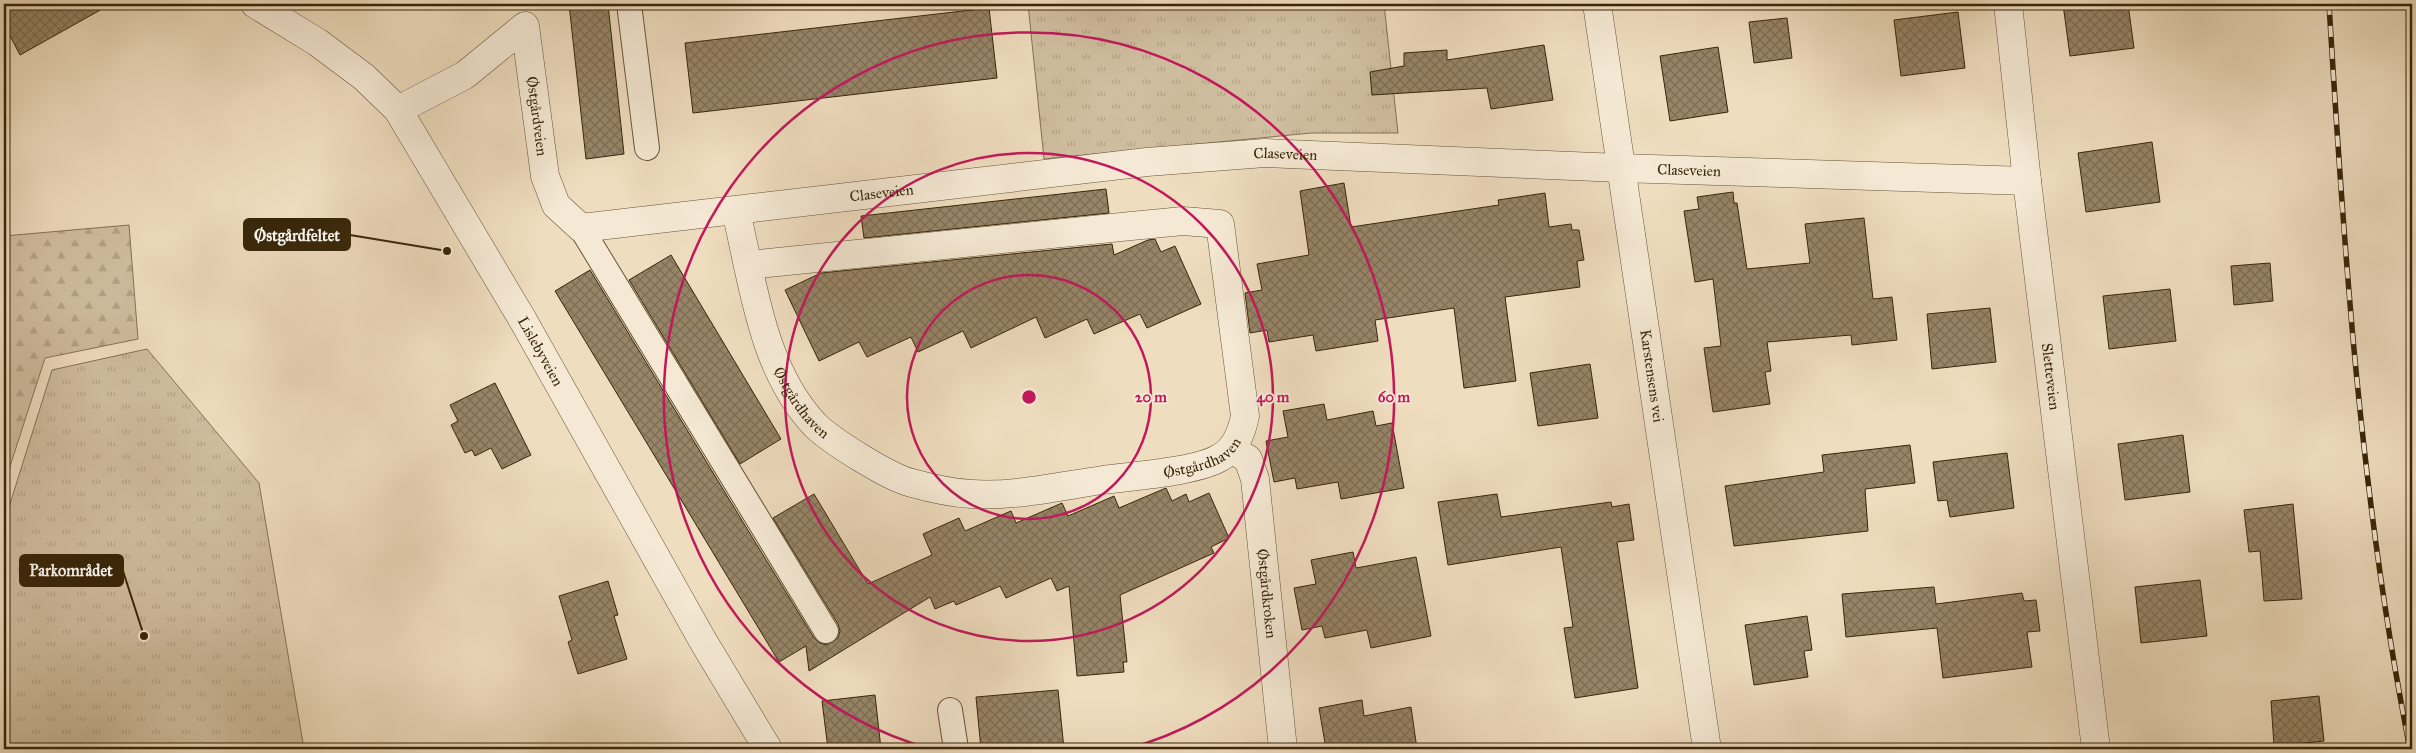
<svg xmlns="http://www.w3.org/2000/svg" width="2416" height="753" font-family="'IM FELL Great Primer',serif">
	<defs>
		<pattern id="grass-tufts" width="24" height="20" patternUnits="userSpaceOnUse" patternTransform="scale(1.25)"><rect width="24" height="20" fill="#d0bea0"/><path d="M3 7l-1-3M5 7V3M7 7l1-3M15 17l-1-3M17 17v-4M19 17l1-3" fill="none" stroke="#b3a388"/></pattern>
		<pattern id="forest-firs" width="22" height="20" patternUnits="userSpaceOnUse" patternTransform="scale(1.25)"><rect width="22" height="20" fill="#d0bea0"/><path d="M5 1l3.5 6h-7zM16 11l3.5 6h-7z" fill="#b3a388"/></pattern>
		<pattern id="building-cross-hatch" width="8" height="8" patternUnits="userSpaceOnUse" patternTransform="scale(1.25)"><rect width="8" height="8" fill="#978568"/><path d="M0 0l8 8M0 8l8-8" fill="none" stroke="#7c6d54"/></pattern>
	</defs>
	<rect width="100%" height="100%" fill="#efddbf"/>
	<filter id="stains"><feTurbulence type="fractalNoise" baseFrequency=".004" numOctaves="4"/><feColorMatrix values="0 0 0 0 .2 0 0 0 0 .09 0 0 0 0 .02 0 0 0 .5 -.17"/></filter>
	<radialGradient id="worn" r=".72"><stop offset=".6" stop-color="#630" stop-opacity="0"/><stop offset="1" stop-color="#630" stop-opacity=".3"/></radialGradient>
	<!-- grass -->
	<path fill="url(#grass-tufts)" stroke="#847254" d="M 1028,4 L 1384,4 L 1398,133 L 1311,133 L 1044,159 Z
		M 147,349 L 259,483 L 304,749 L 4,749 L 4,523 L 52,370 Z"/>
	<!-- forest -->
	<path fill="url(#forest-firs)" stroke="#847254" d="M 129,225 L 138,339 L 45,358 L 4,485 L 4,236 Z"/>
	<!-- building -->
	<path fill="url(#building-cross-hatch)" stroke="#382609" d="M 4,4 L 111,4 L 20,55 L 4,24 Z
		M 569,4 L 608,4 L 624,154 L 586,159 Z
		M 2063,4 L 2128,4 L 2134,48 L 2070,56 Z
		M 989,8 L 997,78 L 693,113 L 685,43 Z
		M 1958,12 L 1965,68 L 1901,76 L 1894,20 Z
		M 1787,18 L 1792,58 L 1754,63 L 1749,22 Z
		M 1544,45 L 1553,100 L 1491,109 L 1487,88 L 1372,95 L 1370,72 L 1404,66 L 1404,53 L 1447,50 L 1447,60 Z
		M 1718,47 L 1728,112 L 1670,121 L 1660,56 Z
		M 2152,142 L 2160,202 L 2086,212 L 2078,153 Z
		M 1344,183 L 1351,227 L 1499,205 L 1498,200 L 1545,193 L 1549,227 L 1571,224 L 1572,230 L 1579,230 L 1584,260 L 1577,261 L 1580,287 L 1505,297 L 1516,381 L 1464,388 L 1454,308 L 1375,320 L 1378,341 L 1316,351 L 1313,335 L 1269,342 L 1267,330 L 1250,333 L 1245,293 L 1262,290 L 1257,264 L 1309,255 L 1300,191 Z
		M 1106,189 L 1109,213 L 864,238 L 861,216 Z
		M 1733,192 L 1734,203 L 1737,203 L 1747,269 L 1810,263 L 1805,224 L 1864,218 L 1873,299 L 1892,297 L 1897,340 L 1852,345 L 1851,335 L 1767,342 L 1771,371 L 1765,372 L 1770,404 L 1713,412 L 1704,348 L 1721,346 L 1713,279 L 1695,282 L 1684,211 L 1699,209 L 1697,197 Z
		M 1155,239 L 1161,252 L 1175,246 L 1201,304 L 1147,328 L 1140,314 L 1094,334 L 1087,319 L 1045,338 L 1036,317 L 971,348 L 963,331 L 918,352 L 911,337 L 867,357 L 859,342 L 819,361 L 785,290 L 821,273 L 1112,244 L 1114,255 L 1148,240 Z
		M 671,255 L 781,439 L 740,464 L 629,280 Z
		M 2270,263 L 2273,301 L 2234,305 L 2231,266 Z
		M 590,270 L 749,532 L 814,638 L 820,643 L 827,645 L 838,638 L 840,631 L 838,624 L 773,518 L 814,494 L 868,584 L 932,555 L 923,534 L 959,518 L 965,531 L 1011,511 L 1016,523 L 1062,503 L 1068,516 L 1114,496 L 1119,508 L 1166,488 L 1172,501 L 1186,494 L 1189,502 L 1209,493 L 1229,538 L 1211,547 L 1214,553 L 1120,595 L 1127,662 L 1123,662 L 1124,672 L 1077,676 L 1069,586 L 1057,591 L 1051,578 L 1006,598 L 1000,586 L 956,605 L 954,601 L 935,609 L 930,597 L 809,671 L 806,646 L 779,662 L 555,291 Z
		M 2170,289 L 2176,341 L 2109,349 L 2103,296 Z
		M 1990,308 L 1996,362 L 1932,369 L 1927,314 Z
		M 1590,364 L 1598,418 L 1538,426 L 1530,373 Z
		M 495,383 L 531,455 L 502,469 L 491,448 L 475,456 L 472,450 L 465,453 L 451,425 L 458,421 L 450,405 Z
		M 1324,404 L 1327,420 L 1373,411 L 1376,426 L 1392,423 L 1404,488 L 1341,499 L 1338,482 L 1297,489 L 1295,478 L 1274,482 L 1266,441 L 1288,437 L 1283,411 Z
		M 2183,435 L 2190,492 L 2125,500 L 2118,444 Z
		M 1910,445 L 1915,483 L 1865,489 L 1868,531 L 1734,546 L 1725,486 L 1824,472 L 1822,455 Z
		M 2007,453 L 2014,508 L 1950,517 L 1947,500 L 1938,501 L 1933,462 Z
		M 1497,494 L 1501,517 L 1611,502 L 1612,507 L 1629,504 L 1634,540 L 1617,542 L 1638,688 L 1575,698 L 1564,628 L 1573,627 L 1561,547 L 1448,565 L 1438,502 Z
		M 2293,504 L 2302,599 L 2264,601 L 2260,551 L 2249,552 L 2244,510 Z
		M 1353,552 L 1356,568 L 1416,557 L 1431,636 L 1371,648 L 1367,630 L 1325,638 L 1322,626 L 1302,630 L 1294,588 L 1316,584 L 1311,560 Z
		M 2200,580 L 2207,636 L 2141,643 L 2135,587 Z
		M 608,581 L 618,615 L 614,616 L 627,659 L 578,674 L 568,642 L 572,640 L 559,596 Z
		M 1934,587 L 1936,604 L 2022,593 L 2024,601 L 2036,600 L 2040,631 L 2027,632 L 2032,667 L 1943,678 L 1937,628 L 1846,637 L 1842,594 Z
		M 1807,616 L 1812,650 L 1804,651 L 1808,677 L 1754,685 L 1745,625 Z
		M 1058,690 L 1064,749 L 981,749 L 976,697 Z
		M 875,695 L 881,749 L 828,749 L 822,701 Z
		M 2319,696 L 2324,741 L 2274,746 L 2271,701 Z
		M 1362,700 L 1364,716 L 1411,707 L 1417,749 L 1326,749 L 1319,708 Z"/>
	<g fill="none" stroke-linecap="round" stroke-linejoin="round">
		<!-- service casing -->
		<g stroke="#665436" stroke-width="26">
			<path id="service" d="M 629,4 L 647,148
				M 581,228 L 826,631
				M 950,710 L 956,749"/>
		</g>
		<!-- minor casing -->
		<g stroke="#665436" stroke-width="29">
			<g id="minor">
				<path id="s1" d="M 1597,4 L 1707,749"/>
				<path id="s2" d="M 2008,4 L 2027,181 L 2096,749"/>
				<path id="s3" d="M 398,110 L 465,75 L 525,26 L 545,176 L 556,205 L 581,228 L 1147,162 L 1265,153 L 1620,168 L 2027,181"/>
				<path id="s4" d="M 736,211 C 753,283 762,369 815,425 C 831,441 890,478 912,483 C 930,488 952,493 971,494 C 1014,497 1060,486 1103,480 C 1132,476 1197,472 1221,457 C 1235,449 1242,431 1245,416 L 1220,224 L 1183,221 L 1131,226 L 749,265"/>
				<path id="s5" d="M 1231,449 L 1248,459 L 1255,479 L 1283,749"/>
			</g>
		</g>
		<!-- tertiary casing -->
		<g stroke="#665436" stroke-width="29">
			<g id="tertiary">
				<path id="s6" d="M 255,4 L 317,42 L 364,77 L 398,110 L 524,322 L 703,641 L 768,749"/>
			</g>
		</g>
		<!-- service -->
		<use href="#service" stroke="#f5e9d5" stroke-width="24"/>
		<!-- minor -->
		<use href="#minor" stroke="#f5e9d5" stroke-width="28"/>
		<!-- tertiary -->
		<use href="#tertiary" stroke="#f5e9d5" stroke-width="28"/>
		<!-- rail casing -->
		<g stroke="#382609" stroke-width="5.5">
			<path id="rail" d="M 2329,4 C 2344,253 2361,504 2410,749"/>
		</g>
		<!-- rail -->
		<use href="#rail" stroke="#f5e9d5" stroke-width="4" stroke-dasharray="11" stroke-linecap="butt"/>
	</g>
	<!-- distance rings -->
	<g fill="none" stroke="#c2185b" stroke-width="2.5">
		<circle cx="1029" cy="397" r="122"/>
		<circle cx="1029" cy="397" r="244"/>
		<path d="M931 749A365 365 0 1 1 1127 749"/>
	</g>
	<g text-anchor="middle" stroke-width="4" stroke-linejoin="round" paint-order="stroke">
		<!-- street labels -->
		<g font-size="15" fill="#382609" stroke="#f5e9d5">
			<text dy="5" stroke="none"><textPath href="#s3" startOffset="244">Østgårdveien</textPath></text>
			<text dy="5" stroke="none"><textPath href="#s3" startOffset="1078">Claseveien</textPath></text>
			<text dy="5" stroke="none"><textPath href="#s3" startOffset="1482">Claseveien</textPath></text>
			<text dy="5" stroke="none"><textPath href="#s3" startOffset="672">Claseveien</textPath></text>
			<text dy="5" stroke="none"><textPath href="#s6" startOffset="459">Lislebyveien</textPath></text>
			<text dy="5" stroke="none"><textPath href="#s1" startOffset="376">Karstensens vei</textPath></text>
			<text dy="5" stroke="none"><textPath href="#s2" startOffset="375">Sletteveien</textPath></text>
			<text dy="5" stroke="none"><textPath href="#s4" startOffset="205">Østgårdhaven</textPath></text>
			<text dy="5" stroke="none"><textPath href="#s4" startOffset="641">Østgårdhaven</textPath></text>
			<text dy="5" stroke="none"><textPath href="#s5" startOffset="156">Østgårdkroken</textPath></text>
		</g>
	</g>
	<circle cx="1029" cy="397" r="8" fill="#c2185b" stroke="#f5e9d5" stroke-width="2.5"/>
	<g font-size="15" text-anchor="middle" font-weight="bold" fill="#c2185b" stroke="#f5e9d5" stroke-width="4" stroke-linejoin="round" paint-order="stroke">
		<text x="1151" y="402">20 m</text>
		<text x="1273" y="402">40 m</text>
		<text x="1394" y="402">60 m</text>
	</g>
	<!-- callouts -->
	<path fill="none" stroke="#382609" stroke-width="2" d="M447 251L350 235M144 636L123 571"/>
	<g fill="#382609" stroke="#f5e9d5" stroke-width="2">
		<circle cx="447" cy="251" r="5"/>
		<circle cx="144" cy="636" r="5"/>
	</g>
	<g fill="#382609" stroke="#382609" stroke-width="2">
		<rect x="244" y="219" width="106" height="31" rx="5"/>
		<rect x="20" y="555" width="103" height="31" rx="5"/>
	</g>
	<g font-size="16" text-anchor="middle" font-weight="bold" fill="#fff">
		<text x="297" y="241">Østgårdfeltet</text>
		<text x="71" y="576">Parkområdet</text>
	</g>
	<!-- margin -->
	<rect width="2416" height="753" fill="none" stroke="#efddbf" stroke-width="20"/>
	<rect x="5" y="5" width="2406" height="743" fill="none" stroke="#382609" stroke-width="2.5"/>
	<rect x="10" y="10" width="2396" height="733" fill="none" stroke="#382609"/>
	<rect width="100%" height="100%" filter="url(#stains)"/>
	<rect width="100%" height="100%" fill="url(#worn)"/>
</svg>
